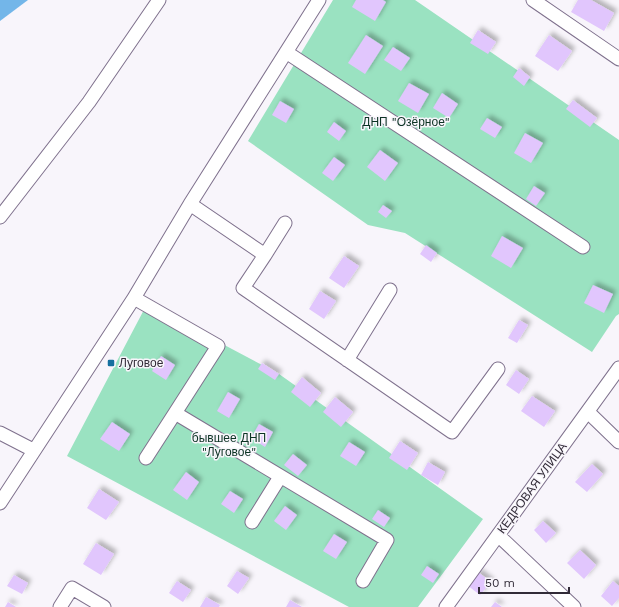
<svg xmlns="http://www.w3.org/2000/svg" width="619" height="607" font-family="'Work Sans',sans-serif">
	<defs>
		<filter id="shadow"><feDropShadow dx="3.5" dy="-3.5" stdDeviation="2" flood-color="#0004"/></filter>
	</defs>
	<rect width="100%" height="100%" fill="#f8f5fb"/>
	<!-- green -->
	<path fill="#9ae2c1" d="M 333,0 L 415,0 L 619,140 L 619,314 L 616,316 L 592,352 L 405,233 L 368,225 L 248,141 Z
		M 147,304 L 279,374 L 483,519 L 418,607 L 349,607 L 67,456 Z"/>
	<!-- water -->
	<path fill="#73b6e9" d="M 0,0 L 28,0 L 0,21 Z"/>
	<!-- building -->
	<path fill="#e1c6fd" filter="url(#shadow)" d="M 356,0 L 383,0 L 386,2 L 375,21 L 352,7 Z
		M 578,0 L 591,0 L 614,13 L 604,31 L 571,12 Z
		M 478,30 L 496,42 L 488,54 L 470,43 Z
		M 366,35 L 383,46 L 365,74 L 348,63 Z
		M 549,35 L 572,51 L 558,71 L 535,56 Z
		M 393,47 L 410,58 L 401,71 L 384,60 Z
		M 519,68 L 530,77 L 524,86 L 513,77 Z
		M 409,83 L 429,94 L 418,113 L 398,101 Z
		M 442,93 L 458,104 L 449,118 L 433,108 Z
		M 573,100 L 597,118 L 590,127 L 566,109 Z
		M 280,101 L 294,109 L 286,123 L 272,115 Z
		M 487,118 L 502,127 L 495,138 L 480,129 Z
		M 334,122 L 346,131 L 339,141 L 327,132 Z
		M 525,133 L 543,143 L 531,163 L 514,153 Z
		M 380,150 L 398,163 L 385,181 L 367,167 Z
		M 334,157 L 345,165 L 333,181 L 322,173 Z
		M 534,186 L 545,193 L 536,206 L 526,199 Z
		M 383,205 L 392,211 L 386,218 L 378,212 Z
		M 502,236 L 523,248 L 511,268 L 491,256 Z
		M 426,245 L 437,253 L 431,262 L 420,254 Z
		M 344,256 L 359,266 L 344,288 L 329,278 Z
		M 593,285 L 613,294 L 604,313 L 584,303 Z
		M 320,291 L 336,301 L 324,319 L 309,309 Z
		M 519,320 L 528,325 L 517,343 L 508,338 Z
		M 161,356 L 175,365 L 166,380 L 152,371 Z
		M 262,363 L 279,374 L 275,380 L 258,369 Z
		M 516,370 L 529,379 L 519,394 L 506,385 Z
		M 302,377 L 321,393 L 310,407 L 291,392 Z
		M 228,392 L 240,399 L 229,418 L 217,411 Z
		M 532,396 L 555,411 L 544,427 L 521,411 Z
		M 335,397 L 353,412 L 341,427 L 323,412 Z
		M 112,422 L 130,434 L 119,451 L 100,439 Z
		M 259,424 L 273,432 L 265,447 L 251,438 Z
		M 400,441 L 418,453 L 407,470 L 389,458 Z
		M 349,442 L 365,452 L 356,466 L 340,456 Z
		M 293,454 L 307,465 L 298,476 L 284,465 Z
		M 428,462 L 445,472 L 438,485 L 421,475 Z
		M 592,464 L 603,474 L 587,492 L 575,482 Z
		M 186,472 L 199,482 L 187,500 L 173,490 Z
		M 99,489 L 119,502 L 106,520 L 87,508 Z
		M 230,491 L 243,499 L 234,513 L 221,504 Z
		M 285,506 L 297,515 L 286,530 L 274,521 Z
		M 378,510 L 390,518 L 384,527 L 372,519 Z
		M 543,521 L 556,533 L 546,543 L 534,530 Z
		M 334,534 L 347,542 L 336,559 L 323,551 Z
		M 96,543 L 114,554 L 101,575 L 83,564 Z
		M 580,550 L 596,565 L 584,579 L 567,563 Z
		M 427,566 L 439,574 L 433,583 L 421,575 Z
		M 237,571 L 249,578 L 238,594 L 227,586 Z
		M 478,572 L 491,582 L 480,595 L 467,585 Z
		M 14,575 L 28,583 L 22,594 L 7,586 Z
		M 177,581 L 191,590 L 183,602 L 169,593 Z
		M 613,581 L 619,586 L 619,598 L 612,606 L 601,596 Z
		M 206,597 L 220,605 L 219,607 L 200,607 Z
		M 290,600 L 302,607 L 286,607 Z
		M 8,602 L 16,607 L 5,607 Z
		M 495,602 L 502,607 L 491,607 Z"/>
	<g fill="none" stroke-linecap="round" stroke-linejoin="round">
		<!-- minor casing -->
		<g stroke="#7f718d" stroke-width="15">
			<path id="minor" d="M 533,0 L 619,59
				M 286,52 L 583,247
				M 190,204 L 265,255 L 243,288 L 452,432 L 498,369
				M 0,217 L 89,102 L 159,0
				M 265,255 L 285,223
				M 134,298 L 218,346 L 175,413 L 387,540 L 363,581
				M 347,360 L 390,290
				M 588,412 L 619,442
				M 0,433 L 33,450
				M 146,458 L 175,413
				M 0,503 L 134,298 L 190,204 L 319,0
				M 252,522 L 280,477
				M 498,535 L 574,607
				M 60,607 L 72,588 L 104,607
				M 446,607 L 619,368"/>
		</g>
		<!-- minor -->
		<use href="#minor" stroke="#fff" stroke-width="13"/>
	</g>
	<!-- markers -->
	<rect fill="#15709f" stroke="#f8f5fb" stroke-width="1.5" x="107" y="359" width="8" height="8" rx="2"/>
	<g text-anchor="middle" stroke-width="3" stroke-linejoin="round" paint-order="stroke">
		<!-- park labels -->
		<g font-size="12" fill="#0c3324" stroke="#f8f5fb">
			<text x="406" y="126">ДНП "Озёрное"</text>
			<text x="229" y="442">бывшее ДНП<tspan x="229" dy="14">"Луговое"</tspan></text>
		</g>
		<!-- poi labels -->
		<g font-size="12" fill="#312b37" stroke="#f8f5fb" text-anchor="start">
			<text x="119" y="367">Луговое</text>
		</g>
		<!-- street labels -->
		<g font-size="12" fill="#312b37" stroke="#f8f5fb">
			<text transform="translate(532 488) rotate(-54)" y="4">КЕДРОВАЯ УЛИЦА</text>
		</g>
	</g>
	<!-- scale -->
	<path d="M479 587v6h90v-6" fill="none" stroke="#312b37" stroke-width="2"/>
	<text x="485" y="587" font-size="12" fill="#312b37" stroke="#f8f5fb" stroke-width="3" paint-order="stroke">50 m</text>
</svg>
